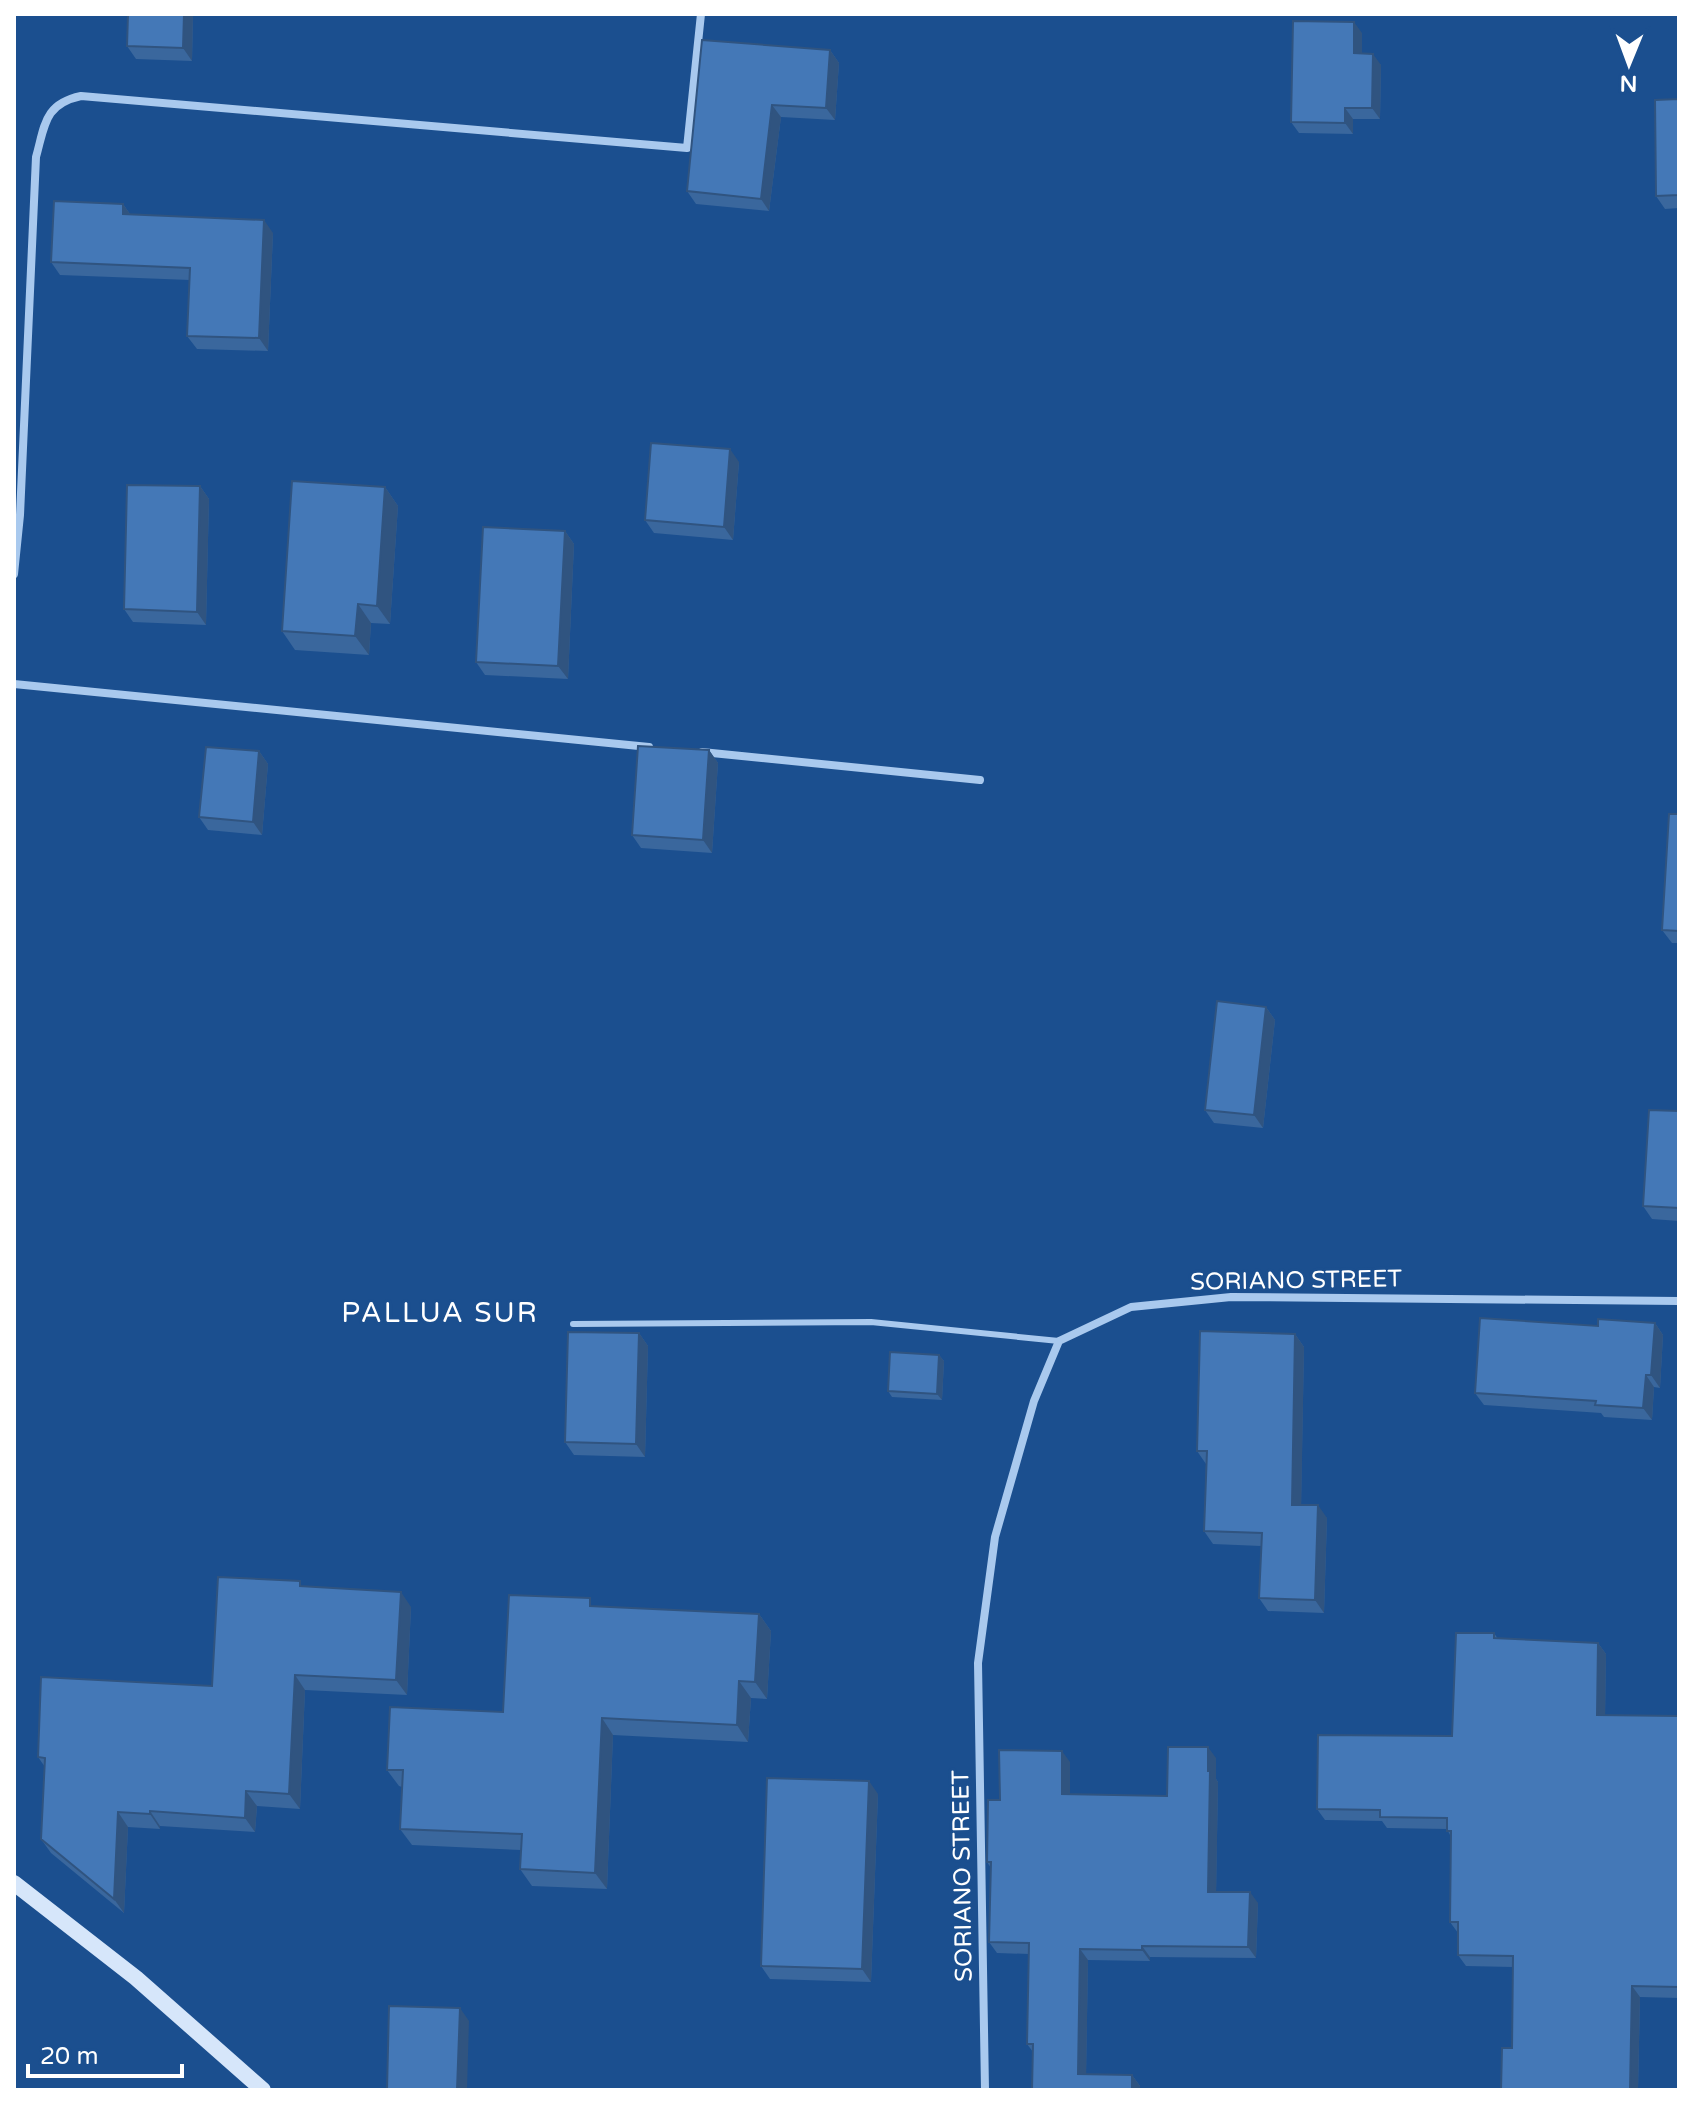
<svg xmlns="http://www.w3.org/2000/svg" width="1693" height="2104" font-family="'Varela Round',sans-serif">
	<rect width="100%" height="100%" fill="#1b4f8f"/>
	<g fill="none" stroke-linecap="round" stroke-linejoin="round">
		<!-- lane -->
		<path stroke="#a9c9ee" stroke-width="6" d="M 573,1324 L 871,1322 L 1059,1341"/>
		<!-- street -->
		<path stroke="#a9c9ee" stroke-width="8" d="M 14,574 L 20,515 L 36,157 C 45,125 44,104 81,96 L 687,148 L 701,14
			M 14,684 L 649,747
			M 702,752 L 980,780
			M 985,2090 L 978,1663 L 995,1537 L 1034,1401 L 1059,1341 L 1131,1307 L 1231,1297 L 1679,1301"/>
		<!-- secondary -->
		<path stroke="#d6e6fa" stroke-width="16" d="M 14,1883 L 136,1978 L 263,2090"/>
	</g>
	<!-- wall -->
	<path fill="#3a679d" d="M 193,14 L 192,61 L 136,59 L 127,46 Z
		M 1362,33 L 1362,53 L 1381,65 L 1380,119 L 1353,119 L 1353,134 L 1299,133 L 1291,122 Z
		M 702,40 L 830,50 L 839,63 L 835,120 L 781,117 L 769,211 L 696,204 L 687,191 Z
		M 1679,99 L 1679,208 L 1665,209 L 1656,196 Z
		M 123,204 L 130,214 L 273,233 L 268,351 L 197,349 L 187,336 L 190,280 L 60,275 L 51,262 Z
		M 739,462 L 733,540 L 654,533 L 645,520 Z
		M 200,486 L 209,499 L 206,625 L 133,622 L 124,609 Z
		M 385,487 L 398,506 L 390,624 L 371,623 L 369,655 L 295,650 L 282,631 Z
		M 565,531 L 574,544 L 568,679 L 485,675 L 476,662 Z
		M 709,750 L 718,763 L 712,853 L 641,848 L 632,835 Z
		M 259,751 L 268,764 L 262,835 L 208,830 L 199,817 Z
		M 1679,814 L 1679,943 L 1672,943 L 1662,930 Z
		M 1266,1007 L 1275,1020 L 1263,1128 L 1214,1123 L 1205,1110 Z
		M 1679,1111 L 1679,1221 L 1652,1219 L 1643,1206 Z
		M 1655,1323 L 1663,1335 L 1660,1388 L 1654,1387 L 1652,1420 L 1604,1417 L 1601,1413 L 1484,1405 L 1475,1393 L 1598,1326 Z
		M 639,1333 L 648,1346 L 645,1457 L 574,1455 L 565,1442 Z
		M 1295,1334 L 1304,1347 L 1301,1505 L 1327,1518 L 1324,1613 L 1268,1611 L 1259,1598 L 1261,1546 L 1213,1544 L 1204,1531 L 1206,1464 L 1197,1451 Z
		M 939,1355 L 944,1361 L 942,1400 L 892,1397 L 888,1391 Z
		M 304,1586 L 411,1607 L 407,1695 L 305,1690 L 300,1809 L 257,1806 L 255,1832 L 160,1826 L 160,1829 L 128,1827 L 124,1913 L 51,1853 L 41,1839 L 45,1767 L 38,1757 L 212,1686 Z
		M 596,1607 L 759,1614 L 771,1631 L 767,1699 L 751,1698 L 748,1742 L 613,1735 L 607,1889 L 532,1886 L 520,1869 L 521,1850 L 412,1845 L 400,1829 L 402,1787 L 399,1786 L 387,1770 L 503,1712 Z
		M 1494,1633 L 1498,1639 L 1598,1643 L 1606,1654 L 1605,1715 L 1679,1716 L 1679,1998 L 1640,1997 L 1638,2090 L 1501,2090 L 1512,2048 L 1513,1967 L 1466,1966 L 1458,1955 L 1458,1933 L 1450,1922 L 1451,1837 L 1447,1829 L 1387,1828 L 1382,1821 L 1325,1820 L 1317,1809 L 1452,1736 Z
		M 1216,1758 L 1216,1779 L 1218,1782 L 1216,1892 L 1258,1903 L 1256,1958 L 1150,1957 L 1150,1961 L 1088,1960 L 1086,2074 L 1132,2075 L 1140,2086 L 1140,2090 L 1032,2090 L 1033,2052 L 1027,2044 L 1029,1954 L 997,1953 L 989,1942 L 991,1868 L 987,1862 L 1000,1800 L 1070,1762 L 1070,1794 L 1167,1796 Z
		M 878,1794 L 871,1982 L 770,1979 L 761,1966 Z"/>
	<!-- shaded-wall -->
	<path fill="#305480" d="M 184,14 L 193,14 L 192,61 L 183,48 Z
		M 1354,22 L 1362,33 L 1362,64 L 1354,53 Z
		M 830,50 L 839,63 L 835,120 L 826,108 Z
		M 1373,54 L 1381,65 L 1380,119 L 1372,108 Z
		M 772,105 L 781,117 L 769,211 L 761,199 Z
		M 1345,108 L 1353,119 L 1353,134 L 1345,123 Z
		M 123,204 L 132,217 L 123,214 Z
		M 264,220 L 273,233 L 268,351 L 259,338 Z
		M 730,449 L 739,462 L 733,540 L 724,527 Z
		M 200,486 L 209,499 L 206,625 L 197,612 Z
		M 385,487 L 398,506 L 390,624 L 377,606 Z
		M 565,531 L 574,544 L 568,679 L 558,666 Z
		M 358,604 L 371,623 L 369,655 L 355,636 Z
		M 709,750 L 718,763 L 712,853 L 703,840 Z
		M 259,751 L 268,764 L 262,835 L 253,822 Z
		M 1266,1007 L 1275,1020 L 1263,1128 L 1254,1115 Z
		M 1655,1323 L 1663,1335 L 1660,1388 L 1651,1375 Z
		M 639,1333 L 648,1346 L 645,1457 L 636,1444 Z
		M 1295,1334 L 1304,1347 L 1301,1518 L 1292,1505 Z
		M 939,1355 L 944,1361 L 942,1400 L 937,1394 Z
		M 1646,1375 L 1654,1387 L 1652,1420 L 1643,1408 Z
		M 1318,1505 L 1327,1518 L 1324,1613 L 1315,1600 Z
		M 401,1592 L 411,1607 L 407,1695 L 396,1680 Z
		M 759,1614 L 771,1631 L 767,1699 L 755,1682 Z
		M 1598,1643 L 1606,1654 L 1605,1726 L 1597,1715 Z
		M 295,1675 L 305,1690 L 300,1809 L 289,1794 Z
		M 739,1681 L 751,1698 L 748,1742 L 737,1725 Z
		M 602,1718 L 613,1735 L 607,1889 L 595,1873 Z
		M 1208,1747 L 1216,1758 L 1216,1779 L 1218,1782 L 1216,1903 L 1208,1892 Z
		M 1062,1751 L 1070,1762 L 1070,1805 L 1062,1794 Z
		M 869,1781 L 878,1794 L 871,1982 L 862,1969 Z
		M 246,1791 L 257,1806 L 255,1832 L 245,1818 Z
		M 150,1811 L 160,1826 L 160,1829 L 150,1814 Z
		M 118,1812 L 128,1827 L 124,1913 L 114,1899 Z
		M 1250,1892 L 1258,1903 L 1256,1958 L 1248,1947 Z
		M 1142,1946 L 1150,1957 L 1150,1961 L 1142,1950 Z
		M 1080,1949 L 1088,1960 L 1086,2085 L 1078,2074 Z
		M 1632,1986 L 1640,1997 L 1638,2090 L 1630,2090 Z
		M 460,2008 L 469,2021 L 467,2090 L 457,2090 Z
		M 1132,2075 L 1140,2086 L 1140,2090 L 1132,2090 Z"/>
	<!-- building -->
	<path fill="#4478b7" stroke="#305480" stroke-width="2" d="M 128,14 L 184,14 L 183,48 L 127,46 Z
		M 1293,21 L 1354,22 L 1354,53 L 1373,54 L 1372,108 L 1345,108 L 1345,123 L 1291,122 Z
		M 702,40 L 830,50 L 826,108 L 772,105 L 761,199 L 687,191 Z
		M 1679,99 L 1679,195 L 1656,196 L 1655,100 Z
		M 54,201 L 123,204 L 123,214 L 264,220 L 259,338 L 187,336 L 190,268 L 51,262 Z
		M 651,443 L 730,449 L 724,527 L 645,520 Z
		M 292,481 L 385,487 L 377,606 L 358,604 L 355,636 L 282,631 Z
		M 127,485 L 200,486 L 197,612 L 124,609 Z
		M 483,527 L 565,531 L 558,666 L 476,662 Z
		M 638,746 L 709,750 L 703,840 L 632,835 Z
		M 206,747 L 259,751 L 253,822 L 199,817 Z
		M 1669,814 L 1679,814 L 1679,931 L 1662,930 Z
		M 1217,1001 L 1266,1007 L 1254,1115 L 1205,1110 Z
		M 1649,1110 L 1679,1111 L 1679,1208 L 1643,1206 Z
		M 1480,1318 L 1598,1326 L 1598,1319 L 1655,1323 L 1651,1375 L 1646,1375 L 1643,1408 L 1595,1405 L 1596,1401 L 1475,1393 Z
		M 1200,1331 L 1295,1334 L 1292,1505 L 1318,1505 L 1315,1600 L 1259,1598 L 1262,1533 L 1204,1531 L 1207,1451 L 1197,1451 Z
		M 568,1332 L 639,1333 L 636,1444 L 565,1442 Z
		M 890,1352 L 939,1355 L 937,1394 L 888,1391 Z
		M 218,1577 L 300,1581 L 300,1586 L 401,1592 L 396,1680 L 295,1675 L 289,1794 L 246,1791 L 245,1818 L 150,1811 L 150,1814 L 118,1812 L 114,1899 L 41,1839 L 45,1758 L 38,1757 L 41,1677 L 212,1686 Z
		M 509,1595 L 590,1598 L 590,1606 L 759,1614 L 755,1682 L 739,1681 L 737,1725 L 602,1718 L 595,1873 L 520,1869 L 522,1834 L 400,1829 L 403,1770 L 387,1770 L 390,1707 L 503,1712 Z
		M 1456,1633 L 1494,1633 L 1494,1638 L 1598,1643 L 1597,1715 L 1679,1716 L 1679,1987 L 1632,1986 L 1630,2090 L 1501,2090 L 1502,2048 L 1512,2048 L 1513,1956 L 1458,1955 L 1458,1922 L 1450,1922 L 1451,1831 L 1447,1831 L 1447,1818 L 1380,1817 L 1380,1810 L 1317,1809 L 1318,1735 L 1452,1736 Z
		M 1168,1747 L 1208,1747 L 1208,1771 L 1210,1771 L 1208,1892 L 1250,1892 L 1248,1947 L 1142,1946 L 1142,1950 L 1080,1949 L 1078,2074 L 1132,2075 L 1132,2090 L 1032,2090 L 1033,2044 L 1027,2044 L 1029,1943 L 989,1942 L 991,1862 L 987,1862 L 988,1800 L 1000,1800 L 999,1750 L 1062,1751 L 1062,1794 L 1167,1796 Z
		M 767,1778 L 869,1781 L 862,1969 L 761,1966 Z
		M 389,2006 L 460,2008 L 457,2090 L 387,2090 Z"/>
	<g text-anchor="middle" stroke-width="6" stroke-linejoin="round" paint-order="stroke">
		<!-- street labels -->
		<g font-size="24" fill="#fff" stroke="#1b4f8f">
			<text transform="translate(1296 1280) rotate(-1)" y="8">SORIANO STREET</text>
			<text transform="translate(962 1876) rotate(-91)" y="8">SORIANO STREET</text>
		</g>
		<!-- quarter labels -->
		<g font-size="28" letter-spacing="2" fill="#fff" stroke="#1b4f8f">
			<text x="440" y="1322">PALLUA SUR</text>
		</g>
	</g>
	<!-- border -->
	<rect width="1693" height="2104" fill="none" stroke="#ffffff" stroke-width="32"/>
	<!-- north arrow -->
	<g transform="translate(1629 64) rotate(181)" stroke="#1b4f8f" stroke-width="6" paint-order="stroke">
	<path d="M0-6L14 30L0 20L-14 30Z" fill="#ffffff"/>
	<text y="-12" font-size="22" font-weight="bold" text-anchor="middle" fill="#ffffff">N</text>
	</g>
	<!-- scale -->
	<path d="M28 2064v12h154v-12" fill="none" stroke="#ffffff" stroke-width="4"/>
	<text x="40" y="2064" font-size="24" fill="#ffffff" stroke="#1b4f8f" stroke-width="6" paint-order="stroke">20 m</text>
</svg>
